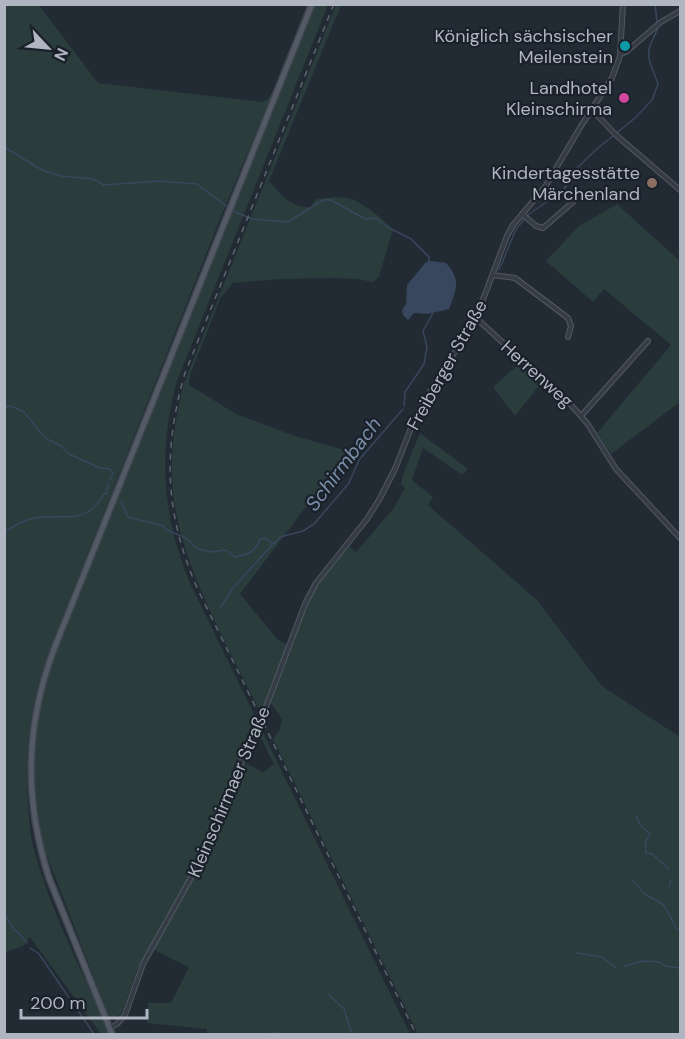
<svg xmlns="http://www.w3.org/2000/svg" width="685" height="1039" font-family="'DM Sans',sans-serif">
	<rect width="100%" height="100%" fill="#222a34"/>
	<!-- green -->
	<path fill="#2a3c3c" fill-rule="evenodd" d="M 4,5 L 39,5 L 98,83 L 262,102 L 268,99 L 272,93 L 307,5 L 309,5 L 220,219 L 46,659 C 30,707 24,753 28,803 C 29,820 30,836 35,853 C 52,916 85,974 109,1034 L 101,1034 L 30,937 L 23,946 L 5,952 Z
		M 314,5 L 328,5 L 177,381 C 158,452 162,513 189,581 L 410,1034 L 207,1034 L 207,1029 L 147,1023 L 148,1003 L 171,1003 L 189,967 L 150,948 L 137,970 L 122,1013 L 115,1018 L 109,1017 L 44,848 L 39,822 L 34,775 L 34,751 L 41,702 L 53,661 ZM 258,732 L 274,764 L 263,772 L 245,763 Z
		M 336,5 L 341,5 L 269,181 C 281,195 291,208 311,207 L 315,200 C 325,197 344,196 354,200 C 366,205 384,220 393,229 L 379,277 L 373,282 L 357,279 L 332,278 L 281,279 L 233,283 L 221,297 L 190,375 L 189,385 L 236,414 L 295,436 L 348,451 L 240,594 L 278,640 L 289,645 L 318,584 L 325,572 L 349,546 L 356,552 L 393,509 L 405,488 L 401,485 L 403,474 L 420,433 L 468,469 L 462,475 L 423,448 L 412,480 L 433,497 L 428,505 L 537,600 L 602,686 L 680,737 L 680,1034 L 418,1034 L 273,739 L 280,729 L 282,719 L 270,702 L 263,718 C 230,649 181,568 173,493 C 169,455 175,419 184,383 Z
		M 617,204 L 680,261 L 680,402 L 611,454 L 597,433 L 671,345 L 604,289 L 593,302 L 546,261 L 579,226 Z
		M 520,363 L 543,381 L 515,416 L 493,387 Z"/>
	<!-- water -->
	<path fill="#38475d" d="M 431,261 L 446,263 C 461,279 457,289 449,309 L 428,314 L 414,313 L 408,320 L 403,315 L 402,310 L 406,304 L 407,285 L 426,262 Z"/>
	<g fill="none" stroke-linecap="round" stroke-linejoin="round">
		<!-- stream -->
		<path stroke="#38475d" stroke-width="1.5" d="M 655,4 L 657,22
			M 4,147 L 42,170 L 61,176 L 93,179 L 104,185 L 159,181 L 197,184 L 229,208
			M 233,211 L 252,219 L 288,222 L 323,200 L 331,200 L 365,219 L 376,218 L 389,228 L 411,239 L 429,257 L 429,262
			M 499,270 L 516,229 L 523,221 L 529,214 L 563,191 L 577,168 L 598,148 L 635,118 L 652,100 L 658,84 C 655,73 647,62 649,50 C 650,42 656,35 658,27
			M 404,406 L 405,392 L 424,364 L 427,347 L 423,331 L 433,313
			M 4,408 L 11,406 L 24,412 L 45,438 L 61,446 L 69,454 L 100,468 L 110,469 L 113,473 L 110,480
			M 121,501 L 128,517 L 163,526 L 167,530 L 186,538 L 198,549 L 211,552 L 226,550 L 235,557 C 247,555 257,551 260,539 L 264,538 L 274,544 L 280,537 L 303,531 L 314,524 L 349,483 L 359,460 L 403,409
			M 4,532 C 14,526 23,520 34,518 C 62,513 86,527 104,494 L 107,494 L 106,491 L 109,483
			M 221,607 L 232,589 L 272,545
			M 636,816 L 640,825 L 650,834 L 645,843 L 646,853 L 652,854 L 669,869
			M 632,880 L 645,894 L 664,905 L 676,928 L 680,931
			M 669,886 L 671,880
			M 4,912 L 14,930 L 18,932 L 27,943
			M 30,948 L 39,954 L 94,1034
			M 577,953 L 602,957 L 616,968
			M 624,966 L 644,961 L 660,962 L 665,966 L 680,968
			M 328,994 L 343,1008
			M 344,1009 L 352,1034
			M 272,1033 L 284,1034
			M 287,1034 L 291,1034"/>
		<!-- minor casing -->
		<g stroke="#525963" stroke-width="6">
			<path id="minor" d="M 621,54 L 627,51 L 661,22 L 680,11
				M 591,109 L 616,135 L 680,190
				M 522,214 L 536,226 L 543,228 L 573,202
				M 492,275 L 515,278 L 568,318 L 571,326 L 568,337
				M 476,318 L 571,405 L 587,423 L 616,469 L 680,538
				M 581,416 L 648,341
				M 110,1028 L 117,1024 L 125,1015 L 143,964 L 208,847 L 244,756 L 266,707 L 305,604 L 316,583 L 367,519 L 379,500 L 395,469 L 413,423 L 431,390 L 476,318 L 507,236 L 513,225 L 545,187 L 581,126 L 612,78 L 620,56 L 623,4"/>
		</g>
		<!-- primary casing -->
		<g stroke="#3e454f" stroke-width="8">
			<path id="primary" d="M 112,1034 L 49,878 C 24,799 25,727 54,649 L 312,4"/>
		</g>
		<!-- minor -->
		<use href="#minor" stroke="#353c45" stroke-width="4"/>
		<!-- primary -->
		<use href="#primary" stroke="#535a65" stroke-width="5"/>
		<!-- rail -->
		<path stroke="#5c6571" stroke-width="1.5" stroke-dasharray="6 6" stroke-linecap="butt" d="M 334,4 L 185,373 C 162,453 165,516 199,592 L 416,1034"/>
	</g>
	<!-- markers -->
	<circle fill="#0f9aa8" stroke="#1a212a" stroke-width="2" cx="625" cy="46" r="6"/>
	<circle fill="#d1479c" stroke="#1a212a" stroke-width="2" cx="624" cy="98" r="6"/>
	<circle fill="#8d6e63" stroke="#1a212a" stroke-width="2" cx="652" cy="183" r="6"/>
	<g text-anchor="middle" stroke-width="4.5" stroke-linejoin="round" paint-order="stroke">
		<!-- poi labels -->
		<g font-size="18" fill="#afb6c2" stroke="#1a212a" text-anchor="end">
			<text x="613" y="42">Königlich sächsischer<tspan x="613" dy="21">Meilenstein</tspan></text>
			<text x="612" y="94">Landhotel<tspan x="612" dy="21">Kleinschirma</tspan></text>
			<text x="640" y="179">Kindertagesstätte<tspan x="640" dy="21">Märchenland</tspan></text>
		</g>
		<!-- street labels -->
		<g font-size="18" fill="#afb6c2" stroke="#1a212a">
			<text transform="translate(447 365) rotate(-61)" y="6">Freiberger Straße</text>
			<text transform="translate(537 374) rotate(42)" y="6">Herrenweg</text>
			<text transform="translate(229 792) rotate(-67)" y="6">Kleinschirmaer Straße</text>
		</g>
		<!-- water labels -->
		<g font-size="20" font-style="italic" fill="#7a8ea8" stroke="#1a212a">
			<text transform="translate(343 464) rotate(-53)" y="7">Schirmbach</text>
		</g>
	</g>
	<!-- border -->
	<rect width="685" height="1039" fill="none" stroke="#afb6c2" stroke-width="12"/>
	<!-- north arrow -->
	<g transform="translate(48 48) rotate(116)" stroke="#1a212a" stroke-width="4.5" paint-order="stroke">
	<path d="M0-4.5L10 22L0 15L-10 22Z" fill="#afb6c2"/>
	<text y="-9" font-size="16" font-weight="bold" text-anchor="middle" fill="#afb6c2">N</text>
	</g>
	<!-- scale -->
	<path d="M21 1009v9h126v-9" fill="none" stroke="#afb6c2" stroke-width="3"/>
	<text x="30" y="1009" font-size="18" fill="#afb6c2" stroke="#1a212a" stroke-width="4.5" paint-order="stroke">200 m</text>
</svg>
